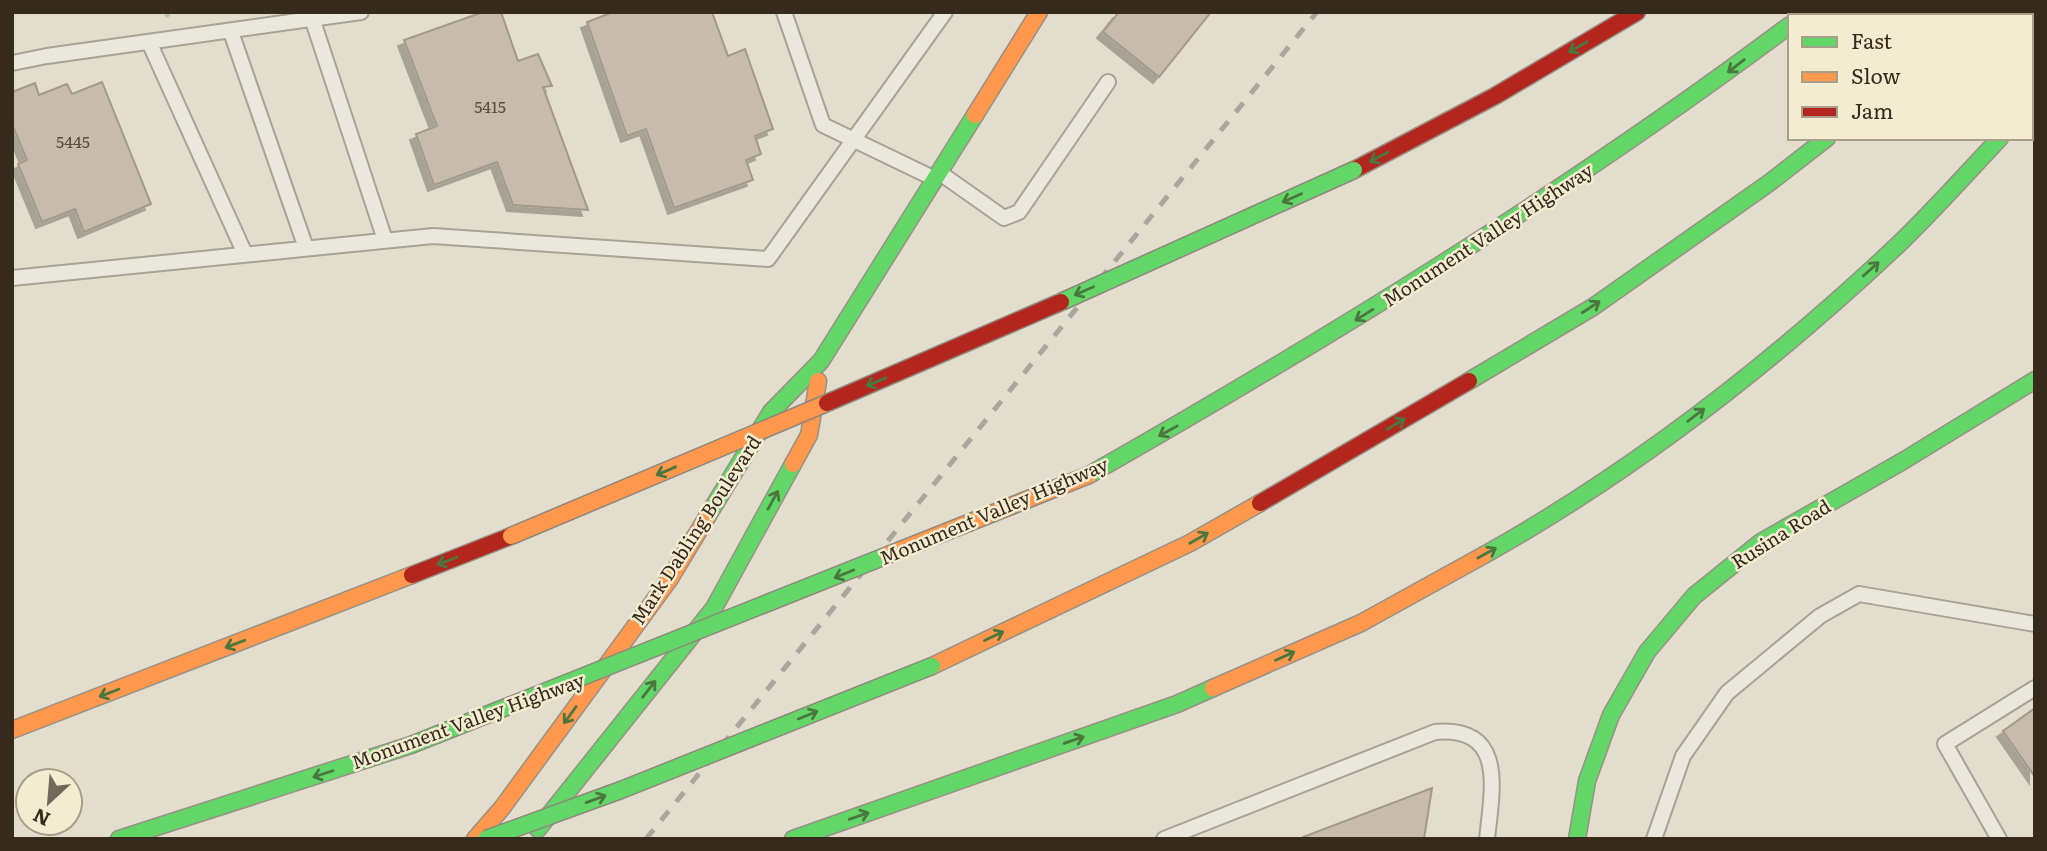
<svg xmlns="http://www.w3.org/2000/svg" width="2047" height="851" font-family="Literata,serif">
	<defs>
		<filter id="shadow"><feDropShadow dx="-6" dy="6" stdDeviation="0" flood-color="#0004"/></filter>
	</defs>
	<rect width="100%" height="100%" fill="#e2ddcc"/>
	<!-- building -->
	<path fill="#c6bbad" stroke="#a2998b" stroke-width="2" filter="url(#shadow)" d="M 483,12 L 501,12 L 518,61 L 538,54 L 552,86 L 543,87 L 588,210 L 513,205 L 497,162 L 434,185 L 416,134 L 437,126 L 404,40 Z
		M 613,12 L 712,12 L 728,56 L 745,49 L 773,129 L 755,136 L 761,154 L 746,160 L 753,180 L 674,208 L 646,129 L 627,136 L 587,22 Z
		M 1119,12 L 1211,12 L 1159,77 L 1103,32 Z
		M 102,82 L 151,204 L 84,232 L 75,209 L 42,222 L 18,164 L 27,160 L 12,124 L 12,92 L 35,83 L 39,95 L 67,84 L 72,94 Z
		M 2035,708 L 2035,777 L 2003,731 Z
		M 1432,788 L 1424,839 L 1304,839 L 1303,837 Z"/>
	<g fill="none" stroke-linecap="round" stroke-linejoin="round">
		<!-- lane casing -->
		<g stroke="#a7a295" stroke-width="18">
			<path id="lane" d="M 784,12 L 823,125 L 933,178
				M 313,21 L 385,240
				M 231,32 L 306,248
				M 149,42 L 245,254
				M 12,63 L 47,56 L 361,12
				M 940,173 L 1004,218 L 1019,212 L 1108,82
				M 12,278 L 433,236 L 768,259 L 945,12
				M 1164,839 L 1435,732 C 1507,726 1492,790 1487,839
				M 1654,839 L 1683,756 L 1727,693 L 1820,616 L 1859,594 L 2035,624
				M 1999,839 L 1945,744 L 2035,688"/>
		</g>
		<!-- fast casing -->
		<g stroke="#979185" stroke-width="19">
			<path id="fast" d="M 2031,105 L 2035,101
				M 1469,381 L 1593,307 L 1769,183 L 1827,138
				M 1089,475 C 1331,337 1567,192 1790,25
				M 707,517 L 771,412 L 821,361 L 975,115
				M 1484,555 C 1636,470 1774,362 1901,242 C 1935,209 1967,173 2000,138
				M 538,829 L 714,608 L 793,464
				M 119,839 L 411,745
				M 793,839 L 1177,704 L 1213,688
				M 1577,839 L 1587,781 L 1611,715 L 1647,652 L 1694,596 L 1761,542 L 1903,461 L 2035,380"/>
		</g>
		<!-- slow casing -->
		<g stroke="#979185" stroke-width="19">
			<path id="slow" d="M 975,115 L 1039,12
				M 793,464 L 809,435 L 818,381
				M 932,666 L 1190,543 L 1260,503
				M 1213,688 L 1361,623 L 1484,555
				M 12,730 L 412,575
				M 475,839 L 502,808 L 669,580 L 707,517"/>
		</g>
		<!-- jam casing -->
		<g stroke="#979185" stroke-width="19">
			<path id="jam" d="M 1980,16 L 1984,12
				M 1354,170 L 1495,96 L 1637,12
				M 1260,503 L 1469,381
				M 412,575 L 511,536"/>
		</g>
		<!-- path -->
		<path stroke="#c3beb3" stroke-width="4.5" stroke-dasharray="5 3.5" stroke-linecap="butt" d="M 165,16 L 174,12"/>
		<!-- lane -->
		<use href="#lane" stroke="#eae7dc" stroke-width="14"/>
		<!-- fast -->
		<use href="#fast" stroke="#63d668" stroke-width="16"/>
		<!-- slow -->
		<use href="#slow" stroke="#ff974d" stroke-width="16"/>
		<!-- jam -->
		<use href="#jam" stroke="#b3261e" stroke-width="16"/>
		<!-- rail -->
		<path stroke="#aaa69d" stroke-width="5" stroke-dasharray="12 12" stroke-linecap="butt" d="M 646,839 L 1317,12"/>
		<!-- fast-bridge casing -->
		<g stroke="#8d877c" stroke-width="19" stroke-linecap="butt">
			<path id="fast-bridge" d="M 1061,302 L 1354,170
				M 411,745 L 888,555
				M 486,839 L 621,790 L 932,666"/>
		</g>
		<!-- slow-bridge casing -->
		<g stroke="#8d877c" stroke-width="19" stroke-linecap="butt">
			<path id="slow-bridge" d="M 511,536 L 827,403
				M 888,555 L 1089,475"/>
		</g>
		<!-- jam-bridge casing -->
		<g stroke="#8d877c" stroke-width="19" stroke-linecap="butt">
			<path id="jam-bridge" d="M 827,403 L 1061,302"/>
		</g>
		<!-- fast-bridge -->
		<use href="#fast-bridge" stroke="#63d668" stroke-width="16"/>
		<!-- slow-bridge -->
		<use href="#slow-bridge" stroke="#ff974d" stroke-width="16"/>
		<!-- jam-bridge -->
		<use href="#jam-bridge" stroke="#b3261e" stroke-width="16"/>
	</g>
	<!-- one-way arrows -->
	<defs><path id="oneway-shaft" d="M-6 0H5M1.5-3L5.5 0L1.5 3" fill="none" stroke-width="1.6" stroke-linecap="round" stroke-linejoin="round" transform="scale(1.75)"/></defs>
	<g stroke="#4a773f">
		<use href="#oneway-shaft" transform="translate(1578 47) rotate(150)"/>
		<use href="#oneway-shaft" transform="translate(1736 66) rotate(142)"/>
		<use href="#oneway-shaft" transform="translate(1379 157) rotate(152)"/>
		<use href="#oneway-shaft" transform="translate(1292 198) rotate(156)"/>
		<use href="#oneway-shaft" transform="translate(1871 269) rotate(-42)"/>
		<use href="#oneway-shaft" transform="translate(1084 291) rotate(156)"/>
		<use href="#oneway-shaft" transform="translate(1591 307) rotate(-33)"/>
		<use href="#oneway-shaft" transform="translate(1364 315) rotate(148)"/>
		<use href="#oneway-shaft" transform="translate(876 382) rotate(157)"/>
		<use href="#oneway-shaft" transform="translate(1696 415) rotate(-37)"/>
		<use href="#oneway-shaft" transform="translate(1396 424) rotate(-31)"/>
		<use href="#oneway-shaft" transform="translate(1168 431) rotate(151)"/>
		<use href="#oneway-shaft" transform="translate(666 471) rotate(157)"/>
		<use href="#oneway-shaft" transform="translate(773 500) rotate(-61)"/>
		<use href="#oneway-shaft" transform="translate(1199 538) rotate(-30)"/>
		<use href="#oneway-shaft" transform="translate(1487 553) rotate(-29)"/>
		<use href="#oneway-shaft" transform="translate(447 561) rotate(159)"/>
		<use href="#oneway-shaft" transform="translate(844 574) rotate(158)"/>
		<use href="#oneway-shaft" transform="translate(994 636) rotate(-25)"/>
		<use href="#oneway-shaft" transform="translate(235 644) rotate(159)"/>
		<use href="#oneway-shaft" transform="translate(1285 656) rotate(-24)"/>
		<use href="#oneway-shaft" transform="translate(649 689) rotate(-52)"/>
		<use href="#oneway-shaft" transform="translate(109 693) rotate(159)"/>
		<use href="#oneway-shaft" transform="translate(570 715) rotate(126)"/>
		<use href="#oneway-shaft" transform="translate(808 715) rotate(-22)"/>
		<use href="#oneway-shaft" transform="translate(1074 740) rotate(-19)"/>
		<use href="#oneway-shaft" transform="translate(323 774) rotate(162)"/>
		<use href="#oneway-shaft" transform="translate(596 799) rotate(-20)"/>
		<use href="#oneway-shaft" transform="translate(859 816) rotate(-19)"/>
	</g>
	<g text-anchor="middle" stroke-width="5" stroke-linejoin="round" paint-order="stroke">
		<!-- number labels -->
		<g font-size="16" fill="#5a4e41">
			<text x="490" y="113">5415</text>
			<text x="73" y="148">5445</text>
		</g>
		<!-- street labels -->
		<g font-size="19" fill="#362a1d" stroke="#f4ecd1">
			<text transform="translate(1488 235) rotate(-33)" y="7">Monument Valley Highway</text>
			<text transform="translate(994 511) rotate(-23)" y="7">Monument Valley Highway</text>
			<text transform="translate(696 530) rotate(-57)" y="7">Mark Dabling Boulevard</text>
			<text transform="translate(1781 534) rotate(-32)" y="7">Rusina Road</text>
			<text transform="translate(468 721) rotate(-20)" y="7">Monument Valley Highway</text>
		</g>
	</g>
	<!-- border -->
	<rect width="2047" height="851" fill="none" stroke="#362a1d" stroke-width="28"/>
	<!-- legend -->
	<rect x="1788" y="14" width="245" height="126" fill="#f4ecd1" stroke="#a89e89" stroke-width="2"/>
	<rect x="1802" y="37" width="35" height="10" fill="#63d668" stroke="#a89e89" stroke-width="2"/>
	<text x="1851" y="49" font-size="21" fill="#362a1d">Fast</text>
	<rect x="1802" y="72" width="35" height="10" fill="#ff974d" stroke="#a89e89" stroke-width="2"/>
	<text x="1851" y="84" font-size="21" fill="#362a1d">Slow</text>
	<rect x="1802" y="107" width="35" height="10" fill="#b3261e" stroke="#a89e89" stroke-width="2"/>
	<text x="1851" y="119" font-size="21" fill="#362a1d">Jam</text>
	<!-- north arrow -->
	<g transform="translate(49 802) rotate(206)"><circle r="33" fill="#f4ecd1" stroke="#a89e89" stroke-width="2"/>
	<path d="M0-5L12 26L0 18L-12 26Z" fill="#72695a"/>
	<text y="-10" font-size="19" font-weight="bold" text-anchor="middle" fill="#362a1d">N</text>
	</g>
</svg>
